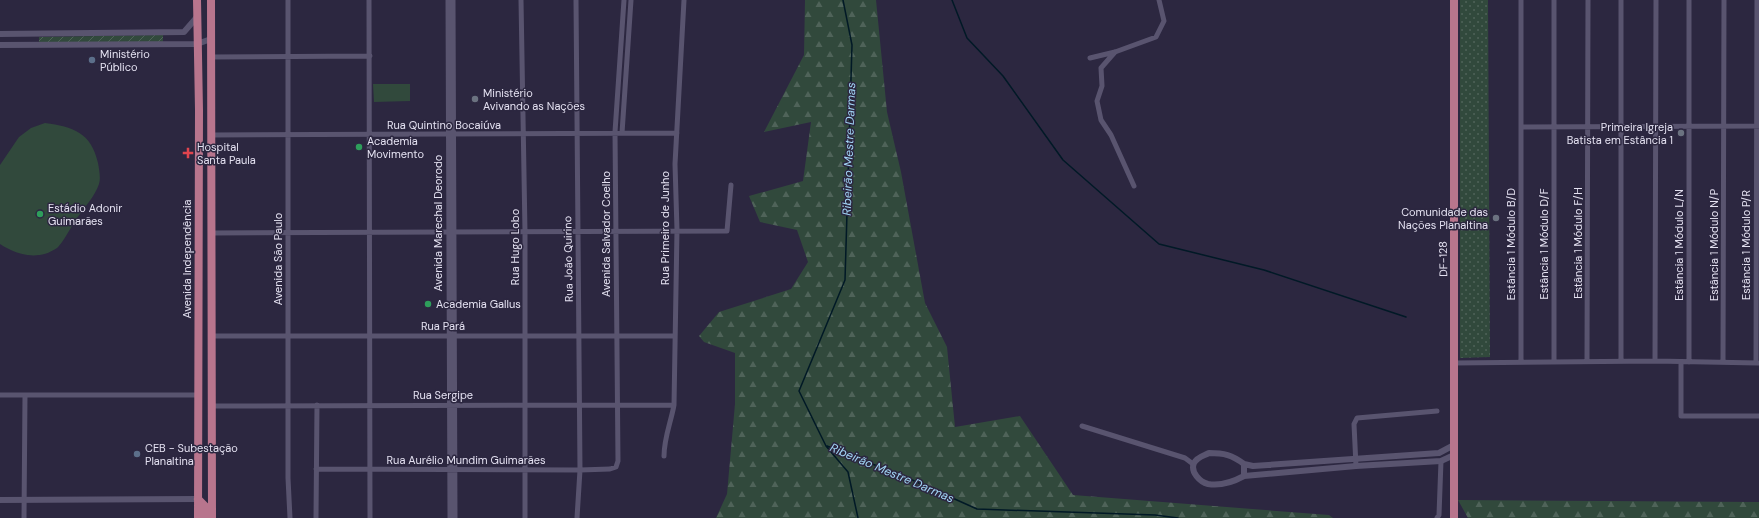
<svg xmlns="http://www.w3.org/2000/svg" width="1759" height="518" font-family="'DM Sans',sans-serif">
	<defs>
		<pattern id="forest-firs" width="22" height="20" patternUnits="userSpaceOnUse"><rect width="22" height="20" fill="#31493c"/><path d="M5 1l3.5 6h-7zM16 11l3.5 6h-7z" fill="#4f6359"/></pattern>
		<pattern id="park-dots" width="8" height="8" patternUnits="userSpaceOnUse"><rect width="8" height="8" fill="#31493c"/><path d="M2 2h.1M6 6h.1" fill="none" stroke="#4f6359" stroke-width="1.8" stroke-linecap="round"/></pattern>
		<pattern id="garden-furrows" width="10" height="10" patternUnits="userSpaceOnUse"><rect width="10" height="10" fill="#31493c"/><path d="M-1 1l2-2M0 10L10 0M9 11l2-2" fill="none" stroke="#4f6359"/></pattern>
	</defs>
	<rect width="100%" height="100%" fill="#2c2740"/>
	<!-- grass -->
	<path fill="#31493c" d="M 373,84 L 410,84 L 410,101 L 374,102 Z
		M 45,123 C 73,127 91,132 98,163 C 99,169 101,178 99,184 C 95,196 84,208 77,218 C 72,225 63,243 57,248 C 38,261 17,255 0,244 L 0,165 L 19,137 L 31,128 Z"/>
	<!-- forest -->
	<path fill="url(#forest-firs)" d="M 805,0 L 876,0 L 887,112 L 901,172 L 925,303 L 947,347 L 955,427 L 1020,416 L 1073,495 L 1329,515 L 1333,518 L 716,518 L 727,494 L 735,404 L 735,353 L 704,342 L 699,336 L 719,312 L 791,289 L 808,262 L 797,230 L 760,222 L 749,196 L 803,181 L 811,122 L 764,132 L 804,55 Z
		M 1458,500 L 1759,502 L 1759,518 L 1468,518 Z"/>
	<!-- park -->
	<path fill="url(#park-dots)" d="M 1460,0 L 1488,0 L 1490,357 L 1460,358 Z"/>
	<!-- garden -->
	<path fill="url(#garden-furrows)" d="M 163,35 L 163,42 L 39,44 L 39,37 Z"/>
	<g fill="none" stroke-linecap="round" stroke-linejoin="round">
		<!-- stream -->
		<path stroke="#011926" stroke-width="1.5" d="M 843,0 L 852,45 L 845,280 L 799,391 L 826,446 L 848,472 L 858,518
			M 952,0 L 967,38 L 1003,76 L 1063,160 L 1159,244 L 1264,270 L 1406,317
			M 827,446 L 910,479 L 977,509 L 1155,515 L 1178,518"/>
		<!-- minor -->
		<path stroke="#59546f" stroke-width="5" d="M 288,0 L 288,478 L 290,518
			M 369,0 L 370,518
			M 448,0 L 450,518
			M 453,0 L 455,518
			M 521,0 L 525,232 L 525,518
			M 576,0 L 580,470 L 577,518
			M 1554,0 L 1554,361
			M 1621,0 L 1621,361
			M 1689,0 L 1689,362
			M 1115,52 L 1101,68 L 1102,86 L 1097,101 L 1101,120 L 1111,135 L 1134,186
			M 211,57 L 370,56
			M 1090,58 L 1115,52 L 1156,37 L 1164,21 L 1159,0
			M 1522,127 L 1759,126
			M 622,133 L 631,0
			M 211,135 L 677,133
			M 212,233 L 727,231 L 731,185
			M 212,336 L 675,336
			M 1521,361 L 1521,0
			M 1587,361 L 1588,0
			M 1655,361 L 1656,0
			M 1681,362 L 1681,416 L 1759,416
			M 1723,362 L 1724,0
			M 1455,363 L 1655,361 L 1758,363
			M 1756,363 L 1757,0
			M 0,395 L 198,395
			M 211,406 L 674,405
			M 1082,426 L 1185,458 L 1193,464
			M 664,456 C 664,438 671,422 674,405 L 677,230 L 675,164 L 684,0
			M 1356,466 L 1354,424 L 1357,418 L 1437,411
			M 316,469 L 580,470 L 610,469 L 616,467 L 618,461 L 615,132 L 624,0
			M 24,518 L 25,395
			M 316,518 L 317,405
			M 1437,518 L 1439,515 L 1441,461"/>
		<!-- tertiary -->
		<path stroke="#59546f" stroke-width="6" d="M 0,34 L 184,32 L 197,17
			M 0,45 L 197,44 L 211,39
			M 1209,453 C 1224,453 1232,455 1244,464 L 1244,476 C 1233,482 1220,486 1208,484 C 1200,482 1190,472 1194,463 C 1197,457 1203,456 1209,453 Z
			M 1244,464 L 1253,466 L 1439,453 L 1454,445
			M 1244,476 L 1356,466 L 1441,461 L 1454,455
			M 0,500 L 198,499"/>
		<!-- primary -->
		<path stroke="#b8758d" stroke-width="8" d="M 197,0 L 199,110 L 198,518
			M 211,0 L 212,518
			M 1454,0 L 1454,518
			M 198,499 L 206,507 L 206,518"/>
	</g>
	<!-- markers -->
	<g fill="#5c6f8a" stroke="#2c2740" stroke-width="1.5">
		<circle cx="92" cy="60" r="4"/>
		<circle cx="137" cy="454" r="4"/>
	</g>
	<g fill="#6b7280" stroke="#2c2740" stroke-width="1.5">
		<circle cx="475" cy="99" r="4"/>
		<circle cx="1681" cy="133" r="4"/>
		<circle cx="1496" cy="218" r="4"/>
	</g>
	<g fill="#2e9e5b" stroke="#2c2740" stroke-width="1.5">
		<circle cx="359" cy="147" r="4"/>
		<circle cx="40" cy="214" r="4"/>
		<circle cx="428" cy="304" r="4"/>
	</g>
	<path fill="#e0444e" stroke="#2c2740" stroke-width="1.5" d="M186 147h4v4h4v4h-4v4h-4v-4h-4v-4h4z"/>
	<g text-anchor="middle" stroke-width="3" stroke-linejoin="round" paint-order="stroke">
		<!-- poi labels -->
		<g font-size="11" fill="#e4e1f1" stroke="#2c2740" text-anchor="start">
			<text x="100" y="58">Ministério<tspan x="100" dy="13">Público</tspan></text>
			<text x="483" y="97">Ministério<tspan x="483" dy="13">Avivando as Nações</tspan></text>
			<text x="1673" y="131" text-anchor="end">Primeira Igreja<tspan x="1673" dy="13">Batista em Estância 1</tspan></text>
			<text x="367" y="145">Academia<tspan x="367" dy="13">Movimento</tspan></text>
			<text x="197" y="151">Hospital<tspan x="197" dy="13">Santa Paula</tspan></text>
			<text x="48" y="212">Estádio Adonir<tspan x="48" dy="13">Guimarães</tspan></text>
			<text x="1488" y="216" text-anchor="end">Comunidade das<tspan x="1488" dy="13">Nações Planaltina</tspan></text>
			<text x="436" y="308">Academia Gallus</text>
			<text x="145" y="452">CEB - Subestação<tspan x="145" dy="13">Planaltina</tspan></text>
		</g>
		<!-- street labels -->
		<g font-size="11" fill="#e4e1f1" stroke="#2c2740">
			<text x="444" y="129">Rua Quintino Bocaiúva</text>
			<text transform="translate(438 223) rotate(-90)" y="4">Avenida Marechal Deorodo</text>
			<text transform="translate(665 228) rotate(-90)" y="4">Rua Primeiro de Junho</text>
			<text transform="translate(606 234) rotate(-90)" y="4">Avenida Salvador Coelho</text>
			<text transform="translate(1578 243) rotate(-90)" y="4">Estância 1 Módulo F/H</text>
			<text transform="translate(1511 244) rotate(-90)" y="4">Estância 1 Módulo B/D</text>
			<text transform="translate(1544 244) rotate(-90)" y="4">Estância 1 Módulo D/F</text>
			<text transform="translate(1679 245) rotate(-90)" y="4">Estância 1 Módulo L/N</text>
			<text transform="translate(1714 245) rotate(-90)" y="4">Estância 1 Módulo N/P</text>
			<text transform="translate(1746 245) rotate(-90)" y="4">Estância 1 Módulo P/R</text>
			<text transform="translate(515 247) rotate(-90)" y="4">Rua Hugo Lobo</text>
			<text transform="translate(187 259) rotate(-90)" y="4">Avenida Independência</text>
			<text transform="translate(278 259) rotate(-90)" y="4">Avenida São Paulo</text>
			<text transform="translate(568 259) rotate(-91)" y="4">Rua João Quirino</text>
			<text transform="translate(1443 259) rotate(-91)" y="4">DF-128</text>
			<text x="443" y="330">Rua Pará</text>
			<text x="443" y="399">Rua Sergipe</text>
			<text x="466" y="464">Rua Aurélio Mundim Guimarães</text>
		</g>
		<!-- water labels -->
		<g font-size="12" font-style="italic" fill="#a2d6f6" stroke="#2c2740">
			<text transform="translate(849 149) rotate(-88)" y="4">Ribeirão Mestre Darmas</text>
			<text transform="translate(892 473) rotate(23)" y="4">Ribeirão Mestre Darmas</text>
		</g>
	</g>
</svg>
